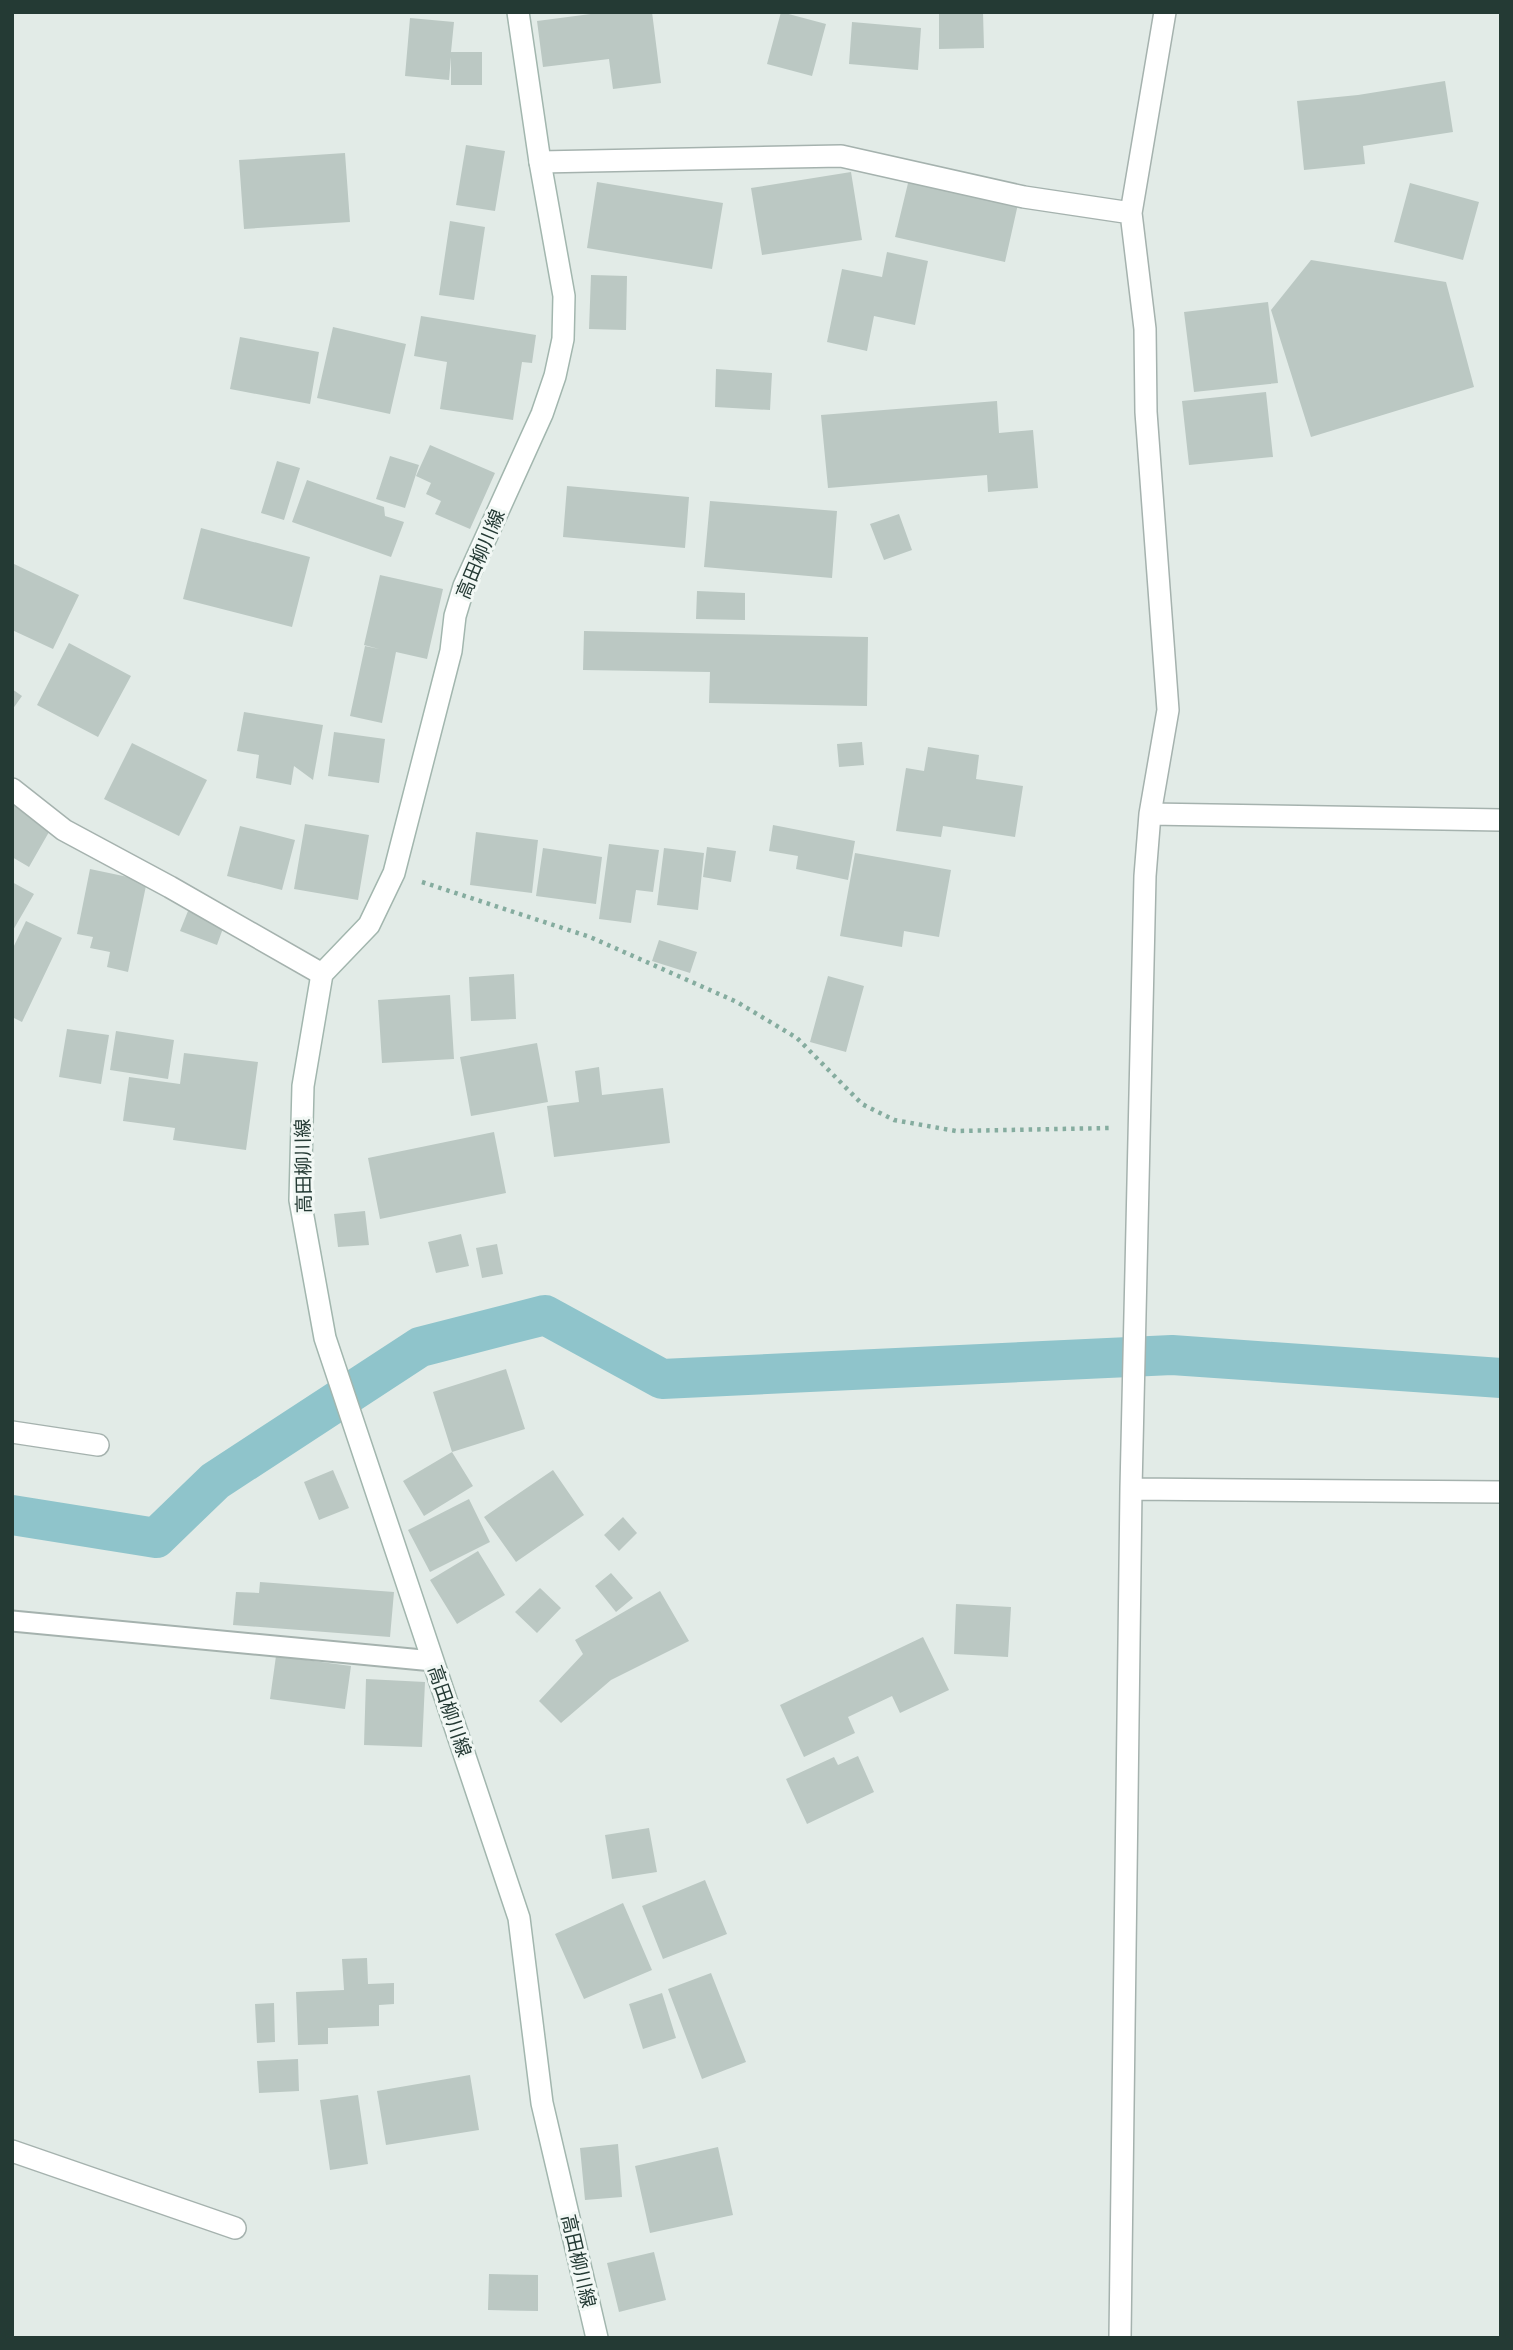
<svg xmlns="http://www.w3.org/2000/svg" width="1513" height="2350" font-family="'Work Sans','Noto Sans JP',sans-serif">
	<rect width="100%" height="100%" fill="#e2ebe7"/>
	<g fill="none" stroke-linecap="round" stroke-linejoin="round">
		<!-- canal -->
		<path stroke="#8fc4cb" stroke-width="40" d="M 12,1515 L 156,1538 L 215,1481 L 420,1347 L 545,1315 L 662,1379 L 1172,1355 L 1501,1378"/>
	</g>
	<!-- building -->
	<path fill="#bbc8c3" d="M 606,12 L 652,12 L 661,83 L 613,89 L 609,59 L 543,67 L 537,21 Z
		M 781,12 L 826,24 L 812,76 L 767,64 Z
		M 939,12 L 983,12 L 984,48 L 939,49 Z
		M 410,18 L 454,22 L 451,52 L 482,52 L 482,85 L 451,85 L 451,57 L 449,80 L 405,76 Z
		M 852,22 L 921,28 L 918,70 L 849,64 Z
		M 1445,81 L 1453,132 L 1363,146 L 1365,164 L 1304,170 L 1297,101 L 1358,95 Z
		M 466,145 L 505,151 L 495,211 L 456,205 Z
		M 345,153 L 350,222 L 244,229 L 239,160 Z
		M 851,172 L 862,240 L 762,255 L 751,188 Z
		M 909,179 L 1018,204 L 1005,262 L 895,237 Z
		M 597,182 L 723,203 L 712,269 L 587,248 Z
		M 1410,183 L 1479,202 L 1463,260 L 1394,242 Z
		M 450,221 L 485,227 L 474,300 L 439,295 Z
		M 887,252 L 928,261 L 915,325 L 874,316 L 867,351 L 827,342 L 842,269 L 882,277 Z
		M 1311,260 L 1446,282 L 1474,387 L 1311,437 L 1271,310 Z
		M 591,275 L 627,276 L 626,330 L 589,329 Z
		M 1268,302 L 1278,383 L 1194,392 L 1184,312 Z
		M 421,316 L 536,335 L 532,363 L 522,362 L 513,420 L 440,409 L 447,362 L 414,356 Z
		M 333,327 L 406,344 L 390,414 L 317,398 Z
		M 240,337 L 319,352 L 310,404 L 230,389 Z
		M 716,369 L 772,373 L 770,410 L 715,407 Z
		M 1266,392 L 1273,457 L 1189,465 L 1182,401 Z
		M 997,401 L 999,433 L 1033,430 L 1038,488 L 988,492 L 987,475 L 828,488 L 821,415 Z
		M 430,445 L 495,473 L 470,529 L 435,514 L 441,501 L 426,494 L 431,483 L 416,476 Z
		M 390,456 L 419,465 L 405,508 L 376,499 Z
		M 277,461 L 300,468 L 284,520 L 261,513 Z
		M 307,480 L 384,507 L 385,516 L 404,522 L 391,557 L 292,522 Z
		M 567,486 L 689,497 L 685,548 L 563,537 Z
		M 710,501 L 837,511 L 832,578 L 704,567 Z
		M 899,514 L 912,550 L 884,560 L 870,524 Z
		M 201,528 L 310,557 L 292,627 L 183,599 Z
		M 12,563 L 79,595 L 53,649 L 12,630 Z
		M 380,575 L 443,589 L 427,659 L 396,652 L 382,723 L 350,716 L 365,646 L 379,649 L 364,645 Z
		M 697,591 L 745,593 L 745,620 L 696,619 Z
		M 584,631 L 868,637 L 867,706 L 709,703 L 710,672 L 583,670 Z
		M 69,643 L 131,676 L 98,737 L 37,705 Z
		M 12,689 L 22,696 L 12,710 Z
		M 244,712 L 323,725 L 313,780 L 294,766 L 291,785 L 256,778 L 259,755 L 237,751 Z
		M 334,732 L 385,739 L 379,783 L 328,776 Z
		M 862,742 L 864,765 L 839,767 L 837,744 Z
		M 132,743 L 207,780 L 179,836 L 104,799 Z
		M 928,747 L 979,755 L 976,779 L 1023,786 L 1015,837 L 943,826 L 941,837 L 896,831 L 906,768 L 924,771 Z
		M 12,793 L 57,818 L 29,867 L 12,857 Z
		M 305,824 L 369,835 L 358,900 L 294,889 Z
		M 773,825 L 855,841 L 848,880 L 796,869 L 798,856 L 769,851 Z
		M 240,826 L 295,840 L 282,890 L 227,876 Z
		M 476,832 L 538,840 L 532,893 L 470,885 Z
		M 609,844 L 659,850 L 653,892 L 636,890 L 631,923 L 599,919 Z
		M 707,847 L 736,851 L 731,882 L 703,877 Z
		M 543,848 L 602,857 L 596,904 L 536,896 Z
		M 664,848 L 704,853 L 698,910 L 657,905 Z
		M 855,853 L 951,870 L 939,937 L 904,931 L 902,947 L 840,936 Z
		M 90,869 L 147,881 L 128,972 L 107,967 L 110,952 L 90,948 L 93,937 L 77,934 Z
		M 12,882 L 34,894 L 12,932 Z
		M 190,906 L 226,920 L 217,945 L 180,931 Z
		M 26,921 L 62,938 L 22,1022 L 12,1017 L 12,950 Z
		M 659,940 L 697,952 L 690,973 L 652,961 Z
		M 514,974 L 516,1019 L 471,1021 L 469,977 Z
		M 828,976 L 864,986 L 846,1052 L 810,1042 Z
		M 450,995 L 454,1059 L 382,1063 L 378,1000 Z
		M 67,1029 L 109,1035 L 101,1084 L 59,1077 Z
		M 116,1031 L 174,1040 L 168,1079 L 110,1070 Z
		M 537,1043 L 548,1102 L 471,1116 L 460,1057 Z
		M 184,1053 L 258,1062 L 246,1150 L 173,1140 L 175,1128 L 123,1121 L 129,1077 L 180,1084 Z
		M 599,1067 L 602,1095 L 663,1088 L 670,1143 L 554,1157 L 547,1106 L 579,1102 L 575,1071 Z
		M 494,1132 L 506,1193 L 380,1219 L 368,1158 Z
		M 365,1211 L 369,1245 L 338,1247 L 334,1214 Z
		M 461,1234 L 469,1266 L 436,1273 L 428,1242 Z
		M 497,1244 L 503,1274 L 482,1278 L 476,1248 Z
		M 506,1369 L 525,1429 L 452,1452 L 473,1486 L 424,1516 L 403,1481 L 452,1452 L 433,1392 Z
		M 333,1470 L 349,1508 L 319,1520 L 304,1482 Z
		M 553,1470 L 584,1515 L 516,1562 L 484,1517 Z
		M 469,1499 L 490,1542 L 430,1572 L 408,1530 Z
		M 623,1517 L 637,1533 L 619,1551 L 604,1535 Z
		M 478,1551 L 505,1595 L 457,1624 L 430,1580 Z
		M 611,1573 L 633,1598 L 616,1612 L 595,1586 Z
		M 260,1582 L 394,1592 L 390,1637 L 233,1625 L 236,1592 L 259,1593 Z
		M 540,1588 L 561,1608 L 537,1633 L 515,1612 Z
		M 660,1591 L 689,1641 L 611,1680 L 561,1723 L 539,1701 L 583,1654 L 575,1640 Z
		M 956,1604 L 1011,1607 L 1008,1657 L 954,1654 Z
		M 923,1637 L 949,1690 L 900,1713 L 892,1696 L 848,1717 L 855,1733 L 804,1757 L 780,1705 Z
		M 276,1656 L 351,1666 L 345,1709 L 270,1699 Z
		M 366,1679 L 425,1682 L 422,1747 L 364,1745 Z
		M 858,1756 L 874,1792 L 807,1824 L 786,1779 L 834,1757 L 838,1765 Z
		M 649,1828 L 657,1872 L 612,1879 L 605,1835 Z
		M 705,1880 L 727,1934 L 663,1959 L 642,1906 Z
		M 623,1903 L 652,1970 L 584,1999 L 555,1934 Z
		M 367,1958 L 368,1984 L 394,1983 L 394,2004 L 379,2005 L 379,2026 L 328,2028 L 328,2044 L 298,2045 L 296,1992 L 344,1990 L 342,1959 Z
		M 711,1973 L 746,2062 L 702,2079 L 668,1989 Z
		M 662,1993 L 676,2038 L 643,2049 L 629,2004 Z
		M 274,2003 L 275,2042 L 257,2043 L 255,2004 Z
		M 298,2059 L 299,2091 L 259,2093 L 257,2061 Z
		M 470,2075 L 479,2130 L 386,2145 L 377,2091 Z
		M 358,2095 L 368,2164 L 330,2170 L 320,2100 Z
		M 618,2144 L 622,2197 L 585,2200 L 580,2148 Z
		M 718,2147 L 733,2215 L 650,2233 L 635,2166 Z
		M 654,2252 L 666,2300 L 619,2312 L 607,2263 Z
		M 489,2274 L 538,2275 L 538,2311 L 488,2310 Z"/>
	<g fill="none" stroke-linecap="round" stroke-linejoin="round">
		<!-- service casing -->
		<g stroke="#a5b2ae" stroke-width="23">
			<path id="service" d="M 12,1621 L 433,1661"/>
		</g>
		<!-- minor casing -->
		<g stroke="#a5b2ae" stroke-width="24">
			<path id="minor" d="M 540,162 L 841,156 L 1024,197 L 1131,213
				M 12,789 L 64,830 L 170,887 L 322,974
				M 1150,814 L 1501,820
				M 12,1432 L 98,1445
				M 1131,1489 L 1501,1492
				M 12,2151 L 235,2228
				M 1120,2338 L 1131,1489 L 1145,876 L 1150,814 L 1168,710 L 1146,412 L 1145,329 L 1131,213 L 1165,12"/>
		</g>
		<!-- secondary casing -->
		<g stroke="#a2b6ae" stroke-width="24">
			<path id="secondary" d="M 518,12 L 540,162 L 564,296 L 563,339 L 555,376 L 542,414 L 464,586 L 455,616 L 451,651 L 394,873 L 369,925 L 322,974 L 303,1086 L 300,1200 L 325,1338 L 519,1918 L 542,2103 L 597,2338"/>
		</g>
		<!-- path -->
		<path stroke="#85ac9f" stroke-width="4.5" stroke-dasharray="3.5 5" stroke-linecap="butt" d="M 422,882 L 590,937 L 737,1002 L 797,1038 L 862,1104 L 894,1120 L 956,1131 L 1111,1128"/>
		<!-- service -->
		<use href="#service" stroke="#fff" stroke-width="19"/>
		<!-- minor -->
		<use href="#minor" stroke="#fff" stroke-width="21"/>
		<!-- secondary -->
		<use href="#secondary" stroke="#fff" stroke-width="21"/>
	</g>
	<g text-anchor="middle" stroke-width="6" stroke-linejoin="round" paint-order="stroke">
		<!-- street labels -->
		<g font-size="19" fill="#243a34" stroke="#f2f8f5">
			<text transform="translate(480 554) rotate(-67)" y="7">高田柳川線</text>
			<text transform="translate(303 1166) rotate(-91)" y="7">高田柳川線</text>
			<text transform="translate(450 1711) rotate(71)" y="7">高田柳川線</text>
			<text transform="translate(579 2261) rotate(77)" y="7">高田柳川線</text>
		</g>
	</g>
	<!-- border -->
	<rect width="1513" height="2350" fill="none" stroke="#243a34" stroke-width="28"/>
</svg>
